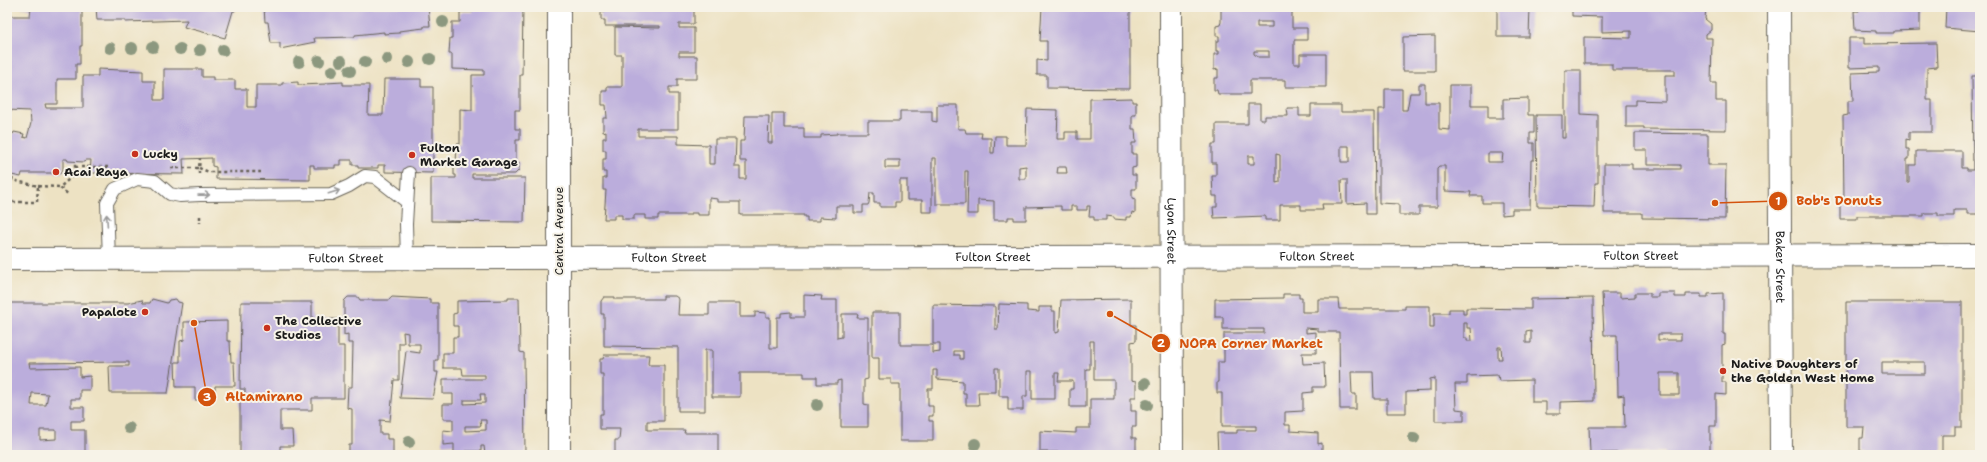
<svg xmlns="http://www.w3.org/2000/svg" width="1987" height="462" font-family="'Shantell Sans',sans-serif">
	<rect width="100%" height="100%" fill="#f7f3e8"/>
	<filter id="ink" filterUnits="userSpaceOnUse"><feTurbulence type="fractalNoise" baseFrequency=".025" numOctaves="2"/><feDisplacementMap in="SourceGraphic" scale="8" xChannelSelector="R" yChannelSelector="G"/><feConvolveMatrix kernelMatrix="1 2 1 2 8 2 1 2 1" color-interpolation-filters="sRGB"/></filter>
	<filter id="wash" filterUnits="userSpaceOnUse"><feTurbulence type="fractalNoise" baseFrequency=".012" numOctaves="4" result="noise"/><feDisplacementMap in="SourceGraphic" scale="16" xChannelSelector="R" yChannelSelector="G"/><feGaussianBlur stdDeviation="0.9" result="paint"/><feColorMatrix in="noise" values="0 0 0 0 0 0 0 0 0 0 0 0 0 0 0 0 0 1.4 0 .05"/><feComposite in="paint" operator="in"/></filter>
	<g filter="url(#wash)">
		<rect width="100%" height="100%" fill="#ede2c3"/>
		<g id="blocks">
			<!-- building -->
			<path fill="#bbaddc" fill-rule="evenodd" d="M 19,7 L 82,7 L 82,46 L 80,46 L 80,64 L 76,64 L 76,79 L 57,79 L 57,104 L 45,104 L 46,108 L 83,108 L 83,76 L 98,76 L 98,69 L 143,71 L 143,81 L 155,81 L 155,100 L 164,100 L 164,69 L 202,69 L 202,77 L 213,77 L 213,80 L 235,80 L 235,89 L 247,89 L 247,107 L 256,107 L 256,85 L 282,85 L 282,83 L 298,82 L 298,85 L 326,84 L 326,83 L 343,82 L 343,85 L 369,85 L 368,115 L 383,115 L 384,79 L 421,79 L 421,87 L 433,87 L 433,173 L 385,172 L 385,165 L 378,165 L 378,168 L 358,168 L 358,165 L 352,165 L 352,160 L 341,160 L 341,165 L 335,165 L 335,168 L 314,168 L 314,165 L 310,165 L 310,180 L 216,179 L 216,167 L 212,166 L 212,158 L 183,159 L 184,174 L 90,173 L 91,160 L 86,160 L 84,162 L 68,161 L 67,159 L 63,159 L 63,173 L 22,173 L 21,177 L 7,174 L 7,133 L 13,134 L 14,132 L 24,134 L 23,137 L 27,138 L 31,123 L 30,111 L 7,110 L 7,16 L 30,16 L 31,9 Z
				M 96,7 L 236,7 L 235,11 L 233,11 L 225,38 L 184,27 L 187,20 L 125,22 L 125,20 L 97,20 Z
				M 264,7 L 428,7 L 430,26 L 424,26 L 424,28 L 399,31 L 399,33 L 384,34 L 384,32 L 355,35 L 355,37 L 314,38 L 315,42 L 280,49 L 280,43 L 271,43 L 268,22 L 265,22 Z
				M 473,7 L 523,7 L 522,75 L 520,75 L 520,110 L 515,110 L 515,129 L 520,129 L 520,140 L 516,140 L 516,162 L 519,162 L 519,170 L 515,174 L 472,174 L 472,178 L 525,178 L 524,222 L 431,221 L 431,178 L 456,178 L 456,175 L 454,175 L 454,163 L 456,164 L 457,144 L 460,144 L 460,109 L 472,110 L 472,75 L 484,75 L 484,70 L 452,69 L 452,54 L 449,54 L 450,38 L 452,38 L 452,22 L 460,22 L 460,12 L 473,12 Z
				M 605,7 L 694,7 L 694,24 L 679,24 L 679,28 L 694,28 L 694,52 L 679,52 L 679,56 L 697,56 L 697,79 L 677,79 L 677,87 L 669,87 L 669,94 L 678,94 L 678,129 L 638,129 L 638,136 L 678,136 L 678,144 L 709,145 L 709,164 L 715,164 L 715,139 L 736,139 L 735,167 L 740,167 L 740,179 L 746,179 L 746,161 L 740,161 L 740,141 L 744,141 L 745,116 L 769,116 L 768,143 L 772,143 L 772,113 L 784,113 L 784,128 L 804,128 L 804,138 L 821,138 L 821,135 L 837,134 L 837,133 L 868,133 L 868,121 L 900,121 L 900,111 L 932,111 L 932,121 L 937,122 L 937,105 L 958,105 L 958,129 L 965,129 L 966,133 L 982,133 L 981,138 L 991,138 L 991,153 L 994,153 L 995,136 L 1006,136 L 1006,145 L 1026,145 L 1027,109 L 1058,110 L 1057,139 L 1065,139 L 1065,132 L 1077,132 L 1077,139 L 1090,139 L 1090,99 L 1132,98 L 1132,102 L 1136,102 L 1136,115 L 1132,115 L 1132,129 L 1135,129 L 1136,143 L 1132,143 L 1132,154 L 1136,154 L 1136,167 L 1132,168 L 1132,175 L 1136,175 L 1136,189 L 1132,189 L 1132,198 L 1135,199 L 1135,213 L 1132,212 L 1131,217 L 1126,217 L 1126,220 L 1114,219 L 1114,217 L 1106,216 L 1106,220 L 1094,220 L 1094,217 L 1089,217 L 1090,206 L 1087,206 L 1087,210 L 1077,210 L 1077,206 L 1071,206 L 1071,210 L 1061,210 L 1061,206 L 1026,207 L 1026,220 L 1014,220 L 1014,217 L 1008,217 L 1008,220 L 994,220 L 994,201 L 978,200 L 978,214 L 967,214 L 968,171 L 965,171 L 965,204 L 936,204 L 936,158 L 932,158 L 932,212 L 922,212 L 922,200 L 907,200 L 907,180 L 900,180 L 900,202 L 895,202 L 895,207 L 880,207 L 880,203 L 874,203 L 874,193 L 870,193 L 869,203 L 868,205 L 863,205 L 863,213 L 854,213 L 854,206 L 836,206 L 836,218 L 820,217 L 820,221 L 807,221 L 807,217 L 804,217 L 804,215 L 740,215 L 740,202 L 718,202 L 718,199 L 709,198 L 709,215 L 697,215 L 697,213 L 691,213 L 691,215 L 658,215 L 658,219 L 645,219 L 645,215 L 634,215 L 634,219 L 622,219 L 622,215 L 614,215 L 614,219 L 604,219 L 606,190 L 603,190 L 603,178 L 606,178 L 606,172 L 603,172 L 603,159 L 606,159 L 606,150 L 603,150 L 603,138 L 606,138 L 606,131 L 603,132 L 603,118 L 607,118 L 606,105 L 602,105 L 602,91 L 607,91 L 607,87 L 622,87 L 622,55 L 615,55 L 615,27 L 660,28 L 660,26 L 605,26 L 605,20 L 601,20 L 601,12 L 605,12 ZM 885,160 L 900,160 L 900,168 L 885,168 ZM 1026,166 L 1026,179 L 1019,179 L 1019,167 ZM 1058,167 L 1066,167 L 1067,173 L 1057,173 Z
				M 1042,7 L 1130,7 L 1130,89 L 1047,88 L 1047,75 L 1037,75 L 1037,60 L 1047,61 L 1047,41 L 1040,41 Z
				M 1221,7 L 1292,7 L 1292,28 L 1307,28 L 1307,40 L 1294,40 L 1294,64 L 1300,64 L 1300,54 L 1326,54 L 1326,87 L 1285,87 L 1285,80 L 1250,80 L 1250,94 L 1218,94 L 1217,90 L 1214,90 L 1214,78 L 1218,78 L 1218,69 L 1214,70 L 1214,54 L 1219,54 L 1219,51 L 1216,51 L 1216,41 L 1219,41 L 1219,36 L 1216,36 L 1216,26 L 1220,25 L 1221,22 ZM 1257,22 L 1272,22 L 1272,27 L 1257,27 ZM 1254,51 L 1269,51 L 1269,57 L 1258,57 L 1254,54 Z
				M 1497,7 L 1530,7 L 1529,37 L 1497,37 Z
				M 1572,7 L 1706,7 L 1705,19 L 1711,24 L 1711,30 L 1706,34 L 1706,38 L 1712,38 L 1711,83 L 1716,83 L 1716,101 L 1726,101 L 1726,130 L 1644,129 L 1644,127 L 1626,127 L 1626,105 L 1635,105 L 1635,100 L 1665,101 L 1665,75 L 1675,75 L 1675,70 L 1612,70 L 1612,64 L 1584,64 L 1584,37 L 1631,38 L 1631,31 L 1602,32 L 1602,17 L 1572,16 Z
				M 1859,7 L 1920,7 L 1920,30 L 1894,31 L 1894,33 L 1876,33 L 1876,31 L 1855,30 L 1854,11 L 1859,11 Z
				M 1946,7 L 1980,7 L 1980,31 L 1945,28 Z
				M 1435,36 L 1435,71 L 1403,71 L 1403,37 Z
				M 1849,38 L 1864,38 L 1864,44 L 1936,43 L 1937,67 L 1927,68 L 1927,100 L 1932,100 L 1932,132 L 1909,132 L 1909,140 L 1906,139 L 1906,149 L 1909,149 L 1909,159 L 1907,159 L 1907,182 L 1909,182 L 1909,165 L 1916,165 L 1916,151 L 1962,151 L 1962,168 L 1967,168 L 1967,170 L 1973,170 L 1972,76 L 1980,76 L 1980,214 L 1967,214 L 1967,210 L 1954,210 L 1954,216 L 1938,216 L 1938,213 L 1924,213 L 1924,216 L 1857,216 L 1857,219 L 1840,219 L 1840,203 L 1844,203 L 1843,116 L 1848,115 L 1848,101 L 1853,101 L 1852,73 L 1879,72 L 1879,67 L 1849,68 Z
				M 1565,70 L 1581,70 L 1581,114 L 1598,115 L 1598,183 L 1595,183 L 1594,207 L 1537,206 L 1536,115 L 1562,115 L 1562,138 L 1565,138 Z
				M 1419,84 L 1425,84 L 1425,103 L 1439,103 L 1439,129 L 1450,130 L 1450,85 L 1471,85 L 1471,105 L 1488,105 L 1488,118 L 1503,118 L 1503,99 L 1528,98 L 1528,115 L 1534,115 L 1534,133 L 1530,133 L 1530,143 L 1534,143 L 1534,160 L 1531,160 L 1530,209 L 1512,209 L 1512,214 L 1502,215 L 1502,203 L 1482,203 L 1482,196 L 1470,196 L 1471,192 L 1445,191 L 1445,166 L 1439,166 L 1437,168 L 1437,207 L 1419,207 L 1419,215 L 1399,215 L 1399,204 L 1379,203 L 1379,109 L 1385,109 L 1385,89 L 1402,89 L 1402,110 L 1407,110 L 1410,93 L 1419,93 ZM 1488,153 L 1503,153 L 1502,162 L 1488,162 Z
				M 1248,104 L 1260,104 L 1260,120 L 1265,120 L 1265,116 L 1288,116 L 1287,108 L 1299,108 L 1299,116 L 1311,116 L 1311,105 L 1341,105 L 1341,112 L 1374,112 L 1375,214 L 1366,214 L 1366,203 L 1347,204 L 1347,180 L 1341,180 L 1342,204 L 1322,204 L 1323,210 L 1301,210 L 1301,205 L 1280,205 L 1280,220 L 1265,220 L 1265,216 L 1214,218 L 1213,207 L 1217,207 L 1217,196 L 1213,196 L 1212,176 L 1216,176 L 1216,163 L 1212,163 L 1212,144 L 1216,144 L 1216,124 L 1248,124 ZM 1341,146 L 1349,146 L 1349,162 L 1341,162 ZM 1276,154 L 1280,155 L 1280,182 L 1276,183 ZM 1248,156 L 1254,156 L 1254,164 L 1248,164 Z
				M 1635,133 L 1708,134 L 1708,165 L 1726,165 L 1725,219 L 1642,218 L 1642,213 L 1604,213 L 1604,164 L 1632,164 L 1632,169 L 1680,169 L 1680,165 L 1647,165 L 1647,150 L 1635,150 Z
				M 1602,293 L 1620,293 L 1620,298 L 1635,297 L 1635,293 L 1650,293 L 1650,297 L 1658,297 L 1658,293 L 1675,293 L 1675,297 L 1686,297 L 1686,294 L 1701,294 L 1701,297 L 1708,297 L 1708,294 L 1723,293 L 1723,334 L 1725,334 L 1725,344 L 1722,345 L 1722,382 L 1726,382 L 1726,395 L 1716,394 L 1716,426 L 1710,426 L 1710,455 L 1665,455 L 1665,452 L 1590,453 L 1589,427 L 1625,427 L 1624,395 L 1618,396 L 1617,335 L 1604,335 ZM 1658,334 L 1681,334 L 1681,340 L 1658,340 ZM 1660,373 L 1679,373 L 1679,395 L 1660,395 Z
				M 1283,294 L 1299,294 L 1299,298 L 1302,298 L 1302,312 L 1318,312 L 1318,299 L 1338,299 L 1339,309 L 1405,309 L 1405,306 L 1430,306 L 1430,328 L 1434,328 L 1434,313 L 1449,313 L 1449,309 L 1463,309 L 1463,314 L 1466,314 L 1466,308 L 1531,309 L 1531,299 L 1593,298 L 1594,401 L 1560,402 L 1560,414 L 1546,414 L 1546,402 L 1532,402 L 1532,380 L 1499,381 L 1498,375 L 1467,376 L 1467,384 L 1455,384 L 1456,409 L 1464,410 L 1464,421 L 1435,421 L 1435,378 L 1430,379 L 1430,391 L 1406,392 L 1406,413 L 1387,413 L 1387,399 L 1374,399 L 1373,372 L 1351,372 L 1352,394 L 1356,394 L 1356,409 L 1340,409 L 1339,332 L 1318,332 L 1318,329 L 1306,328 L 1306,333 L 1316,332 L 1316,353 L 1302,353 L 1303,364 L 1324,363 L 1325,387 L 1313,387 L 1313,392 L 1303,393 L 1303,411 L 1285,412 L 1285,425 L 1290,425 L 1290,431 L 1318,433 L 1318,444 L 1322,443 L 1322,455 L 1218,454 L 1217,433 L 1237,433 L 1237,430 L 1256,430 L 1256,426 L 1222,426 L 1222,393 L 1217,393 L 1217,382 L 1218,382 L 1218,362 L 1224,362 L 1224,333 L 1264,333 L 1264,329 L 1223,329 L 1223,317 L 1215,317 L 1215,299 L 1283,298 ZM 1464,323 L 1467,323 L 1467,328 L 1471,328 L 1472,341 L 1467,341 L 1467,338 L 1464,338 ZM 1531,330 L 1531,343 L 1526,343 L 1526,331 ZM 1498,347 L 1501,347 L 1502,359 L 1498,359 Z
				M 804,295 L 822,296 L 821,300 L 837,300 L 837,338 L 842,337 L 842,314 L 858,314 L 857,318 L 868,318 L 868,379 L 864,380 L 864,404 L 868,405 L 868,427 L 841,427 L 841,380 L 837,381 L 837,384 L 817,384 L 817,377 L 804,377 L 804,373 L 740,373 L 740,397 L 712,397 L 712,350 L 705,350 L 705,411 L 678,411 L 678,347 L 604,346 L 604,314 L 601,314 L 601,301 L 604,297 L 615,297 L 615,299 L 663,299 L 663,296 L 675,296 L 679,299 L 678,315 L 709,315 L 709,303 L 740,303 L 740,317 L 755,317 L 755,312 L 766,313 L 766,317 L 770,317 L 770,348 L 777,348 L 777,317 L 781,317 L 781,313 L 791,312 L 791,317 L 804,317 Z
				M 348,297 L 358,297 L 360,300 L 389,300 L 392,297 L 430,299 L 430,303 L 438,303 L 438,360 L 435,360 L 435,372 L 438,372 L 433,399 L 400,398 L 406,351 L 420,353 L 420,344 L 408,344 L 408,333 L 403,332 L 404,343 L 399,343 L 399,380 L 394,380 L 390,421 L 380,420 L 380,434 L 387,434 L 387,439 L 393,439 L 393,455 L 349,455 L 349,445 L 352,445 L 352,409 L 347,408 L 348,387 L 352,387 L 353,343 L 348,343 L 348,334 L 344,335 L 344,301 Z
				M 508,298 L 519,298 L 520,352 L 524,353 L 525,455 L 485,455 L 484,446 L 481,446 L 481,451 L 465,451 L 465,453 L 454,453 L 454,444 L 443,445 L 443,430 L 453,431 L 453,419 L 443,419 L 443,404 L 453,404 L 453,394 L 443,394 L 443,379 L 485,379 L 485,375 L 463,375 L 462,368 L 443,368 L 443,353 L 453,353 L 453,337 L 458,337 L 458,326 L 453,326 L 453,314 L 457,313 L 457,301 L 508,300 ZM 480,394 L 485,394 L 485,403 L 464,404 L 464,400 L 481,400 ZM 480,420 L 486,420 L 486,430 L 465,431 L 465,426 L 481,426 Z
				M 152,299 L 167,303 L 169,300 L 176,299 L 178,302 L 182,303 L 168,393 L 110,393 L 109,366 L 129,366 L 129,362 L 29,363 L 30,368 L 80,367 L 80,377 L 90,376 L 90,390 L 80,390 L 80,399 L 71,399 L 71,407 L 84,407 L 84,421 L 71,421 L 71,430 L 85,430 L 85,455 L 7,455 L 7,303 L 128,303 L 142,300 L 143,303 L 150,303 ZM 32,393 L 48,394 L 46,405 L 31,405 ZM 40,430 L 56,430 L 56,439 L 40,440 Z
				M 1131,299 L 1131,325 L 1136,325 L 1136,341 L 1131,342 L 1131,381 L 1136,382 L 1136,397 L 1131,397 L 1131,411 L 1136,411 L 1136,427 L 1132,427 L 1132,438 L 1136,438 L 1136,455 L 1075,455 L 1075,452 L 1040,452 L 1040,431 L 1076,433 L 1076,428 L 1090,428 L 1090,399 L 1114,399 L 1114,380 L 1094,380 L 1094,341 L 1090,341 L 1090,369 L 1086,369 L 1086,407 L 1070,407 L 1070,389 L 1073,389 L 1073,381 L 1058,381 L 1059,373 L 1055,373 L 1055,399 L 1032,399 L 1032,371 L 1027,371 L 1027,396 L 1023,396 L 1023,410 L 1008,410 L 1008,396 L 999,396 L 999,368 L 995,368 L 995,392 L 978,392 L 979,405 L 966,405 L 966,393 L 963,393 L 963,381 L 937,379 L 937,370 L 933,370 L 933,389 L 928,389 L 928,406 L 933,406 L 933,416 L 929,416 L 929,421 L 933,421 L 933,441 L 900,441 L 900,384 L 891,384 L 891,379 L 879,379 L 879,358 L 872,358 L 872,312 L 900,312 L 900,345 L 933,345 L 933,353 L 940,352 L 940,344 L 933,344 L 933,305 L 995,306 L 995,329 L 998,329 L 999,304 L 1027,305 L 1027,311 L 1039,312 L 1039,307 L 1052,307 L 1052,311 L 1055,311 L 1055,333 L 1059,332 L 1061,300 ZM 954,351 L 963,351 L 963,359 L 960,359 L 960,355 L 954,355 Z
				M 241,302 L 312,302 L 312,319 L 338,319 L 338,346 L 344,346 L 344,398 L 312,398 L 312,410 L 280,410 L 280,430 L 292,430 L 293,446 L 280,446 L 280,455 L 240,455 L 240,401 L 245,400 L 245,389 L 240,389 Z
				M 1846,302 L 1962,302 L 1962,427 L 1955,427 L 1955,435 L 1942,435 L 1942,455 L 1864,455 L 1864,451 L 1860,451 L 1860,438 L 1863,438 L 1864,427 L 1846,427 ZM 1882,362 L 1925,362 L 1925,374 L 1882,374 Z
				M 227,321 L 227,341 L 230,341 L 231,362 L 234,362 L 235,386 L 215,386 L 215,399 L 195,400 L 195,387 L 176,387 L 175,362 L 180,362 L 180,341 L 184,340 L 184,322 Z
				M 604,355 L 649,355 L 648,365 L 664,365 L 664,421 L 647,421 L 647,430 L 685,430 L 684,433 L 718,433 L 718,455 L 615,455 L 615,440 L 619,440 L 620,429 L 600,429 L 600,414 L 603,414 L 603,374 L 600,374 L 600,359 L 603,359 Z"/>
		</g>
	</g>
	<g filter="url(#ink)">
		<use href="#blocks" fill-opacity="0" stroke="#656156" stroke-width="1"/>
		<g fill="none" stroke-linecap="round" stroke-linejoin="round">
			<!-- service casing -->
			<g stroke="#656156" stroke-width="14">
				<path id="service" d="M 109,259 L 107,203 L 115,189 L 137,179 L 155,181 L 170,194 L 180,196 L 200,195 L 331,194 L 349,186 L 365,176 L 375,177 L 407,202
					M 407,259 L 406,224 L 409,173"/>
			</g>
			<!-- minor casing -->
			<g stroke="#656156" stroke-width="24">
				<g id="minor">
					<path d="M 559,7 L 559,455"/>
					<path id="s1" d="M 1171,7 L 1172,455"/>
					<path id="s2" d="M 1779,7 L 1781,455"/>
				</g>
			</g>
			<!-- tertiary casing -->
			<g stroke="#656156" stroke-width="24">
				<g id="tertiary">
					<path id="s3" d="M 7,259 L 1980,255"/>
				</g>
			</g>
			<!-- path -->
			<path stroke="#656156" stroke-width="2.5" stroke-dasharray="3 3" stroke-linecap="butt" d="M 75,167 L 110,167
				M 171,168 L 199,168 L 200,158
				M 199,174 L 199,168 L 209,172 L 261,172
				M 38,186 L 60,187 L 75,174 L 75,162
				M 60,188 L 68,194
				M 7,202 L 37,202 L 38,186 L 12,180 L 13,175
				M 200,216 L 200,223"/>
			<!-- service -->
			<use href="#service" stroke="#fff" stroke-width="12"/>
			<!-- minor -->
			<use href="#minor" stroke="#fff" stroke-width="22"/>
			<!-- tertiary -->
			<use href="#tertiary" stroke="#fff" stroke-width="22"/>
		</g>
		<!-- trees -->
		<g fill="#8c987f">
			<circle cx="443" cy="22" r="6"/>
			<circle cx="153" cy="47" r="6"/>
			<circle cx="110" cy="48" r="6"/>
			<circle cx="132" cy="48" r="6"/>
			<circle cx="180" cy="49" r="6"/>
			<circle cx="200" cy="50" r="6"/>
			<circle cx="223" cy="50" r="6"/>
			<circle cx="387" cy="59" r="6"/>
			<circle cx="430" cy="59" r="6"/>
			<circle cx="319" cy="61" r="6"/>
			<circle cx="341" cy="61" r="6"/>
			<circle cx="299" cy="62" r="6"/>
			<circle cx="365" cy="62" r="6"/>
			<circle cx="409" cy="62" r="6"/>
			<circle cx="332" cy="71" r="6"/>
			<circle cx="350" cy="71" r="6"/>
			<circle cx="1145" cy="383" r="6"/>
			<circle cx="817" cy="405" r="6"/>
			<circle cx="1147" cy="405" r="6"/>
			<circle cx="129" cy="428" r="6"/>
			<circle cx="1414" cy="438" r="6"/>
			<circle cx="409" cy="442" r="6"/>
			<circle cx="975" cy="444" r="6"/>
		</g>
		<!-- one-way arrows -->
		<defs><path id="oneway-shaft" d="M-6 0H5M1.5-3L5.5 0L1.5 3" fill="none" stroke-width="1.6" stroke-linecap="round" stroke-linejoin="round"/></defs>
		<g stroke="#999">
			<use href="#oneway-shaft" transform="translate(334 192) rotate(-17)"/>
			<use href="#oneway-shaft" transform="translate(204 195) rotate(-1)"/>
			<use href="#oneway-shaft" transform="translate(107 220) rotate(-94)"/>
		</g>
	</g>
	<!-- markers -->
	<g fill="#c8321e" stroke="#f7f3e8" stroke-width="1.5">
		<circle cx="135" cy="154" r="4"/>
		<circle cx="412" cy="155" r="4"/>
		<circle cx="56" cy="172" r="4"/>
		<circle cx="145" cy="312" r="4"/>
		<circle cx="267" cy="328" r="4"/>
		<circle cx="1723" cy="371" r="4"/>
	</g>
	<g text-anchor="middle" stroke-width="4" stroke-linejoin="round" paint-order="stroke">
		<!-- poi labels -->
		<g font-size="12" font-weight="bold" fill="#1c1c1c" stroke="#f7f3e8" text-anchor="start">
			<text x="420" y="152">Fulton<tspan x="420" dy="14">Market Garage</tspan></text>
			<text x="143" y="158">Lucky</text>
			<text x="64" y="176">Acai Raya</text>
			<text x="137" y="316" text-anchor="end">Papalote</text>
			<text x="275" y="325">The Collective<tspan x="275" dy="14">Studios</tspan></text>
			<text x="1731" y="368">Native Daughters of<tspan x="1731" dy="14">the Golden West Home</tspan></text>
		</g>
		<!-- street labels -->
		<g font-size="12" fill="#1c1c1c" stroke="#f7f3e8">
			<text transform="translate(559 231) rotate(-90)" y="4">Central Avenue</text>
			<text dy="4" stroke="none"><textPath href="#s1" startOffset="224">Lyon Street</textPath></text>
			<text dy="4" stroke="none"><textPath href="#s3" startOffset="1310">Fulton Street</textPath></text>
			<text dy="4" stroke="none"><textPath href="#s3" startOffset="1634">Fulton Street</textPath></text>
			<text dy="4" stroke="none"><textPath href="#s3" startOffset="986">Fulton Street</textPath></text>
			<text dy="4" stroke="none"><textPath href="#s3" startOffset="339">Fulton Street</textPath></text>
			<text dy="4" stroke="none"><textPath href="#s3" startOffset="662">Fulton Street</textPath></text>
			<text dy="4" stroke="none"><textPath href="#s2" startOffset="260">Baker Street</textPath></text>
		</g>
	</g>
	<!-- callouts -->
	<path fill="none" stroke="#d4530e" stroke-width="1.5" d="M1715 203L1778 201M1110 314L1161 343M194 323L207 397"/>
	<g fill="#d4530e" stroke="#f7f3e8" stroke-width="1.5">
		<circle cx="1715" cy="203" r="4"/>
		<circle cx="1110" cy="314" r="4"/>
		<circle cx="194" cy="323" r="4"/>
		<circle cx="1778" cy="201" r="10"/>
		<circle cx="1161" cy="343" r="10"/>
		<circle cx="207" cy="397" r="10"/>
	</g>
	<g font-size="12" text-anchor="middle" font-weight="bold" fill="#fff">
		<text x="1778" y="205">1</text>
		<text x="1161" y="347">2</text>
		<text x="207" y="401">3</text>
	</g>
	<g font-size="13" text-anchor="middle" font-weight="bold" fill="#d4530e" stroke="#f7f3e8" stroke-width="4" stroke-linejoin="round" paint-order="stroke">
		<text x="1839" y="205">Bob's Donuts</text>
		<text x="1251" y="348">NOPA Corner Market</text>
		<text x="264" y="401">Altamirano</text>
	</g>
	<!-- margin -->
	<rect width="1987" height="462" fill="none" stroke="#f7f3e8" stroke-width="24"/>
</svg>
